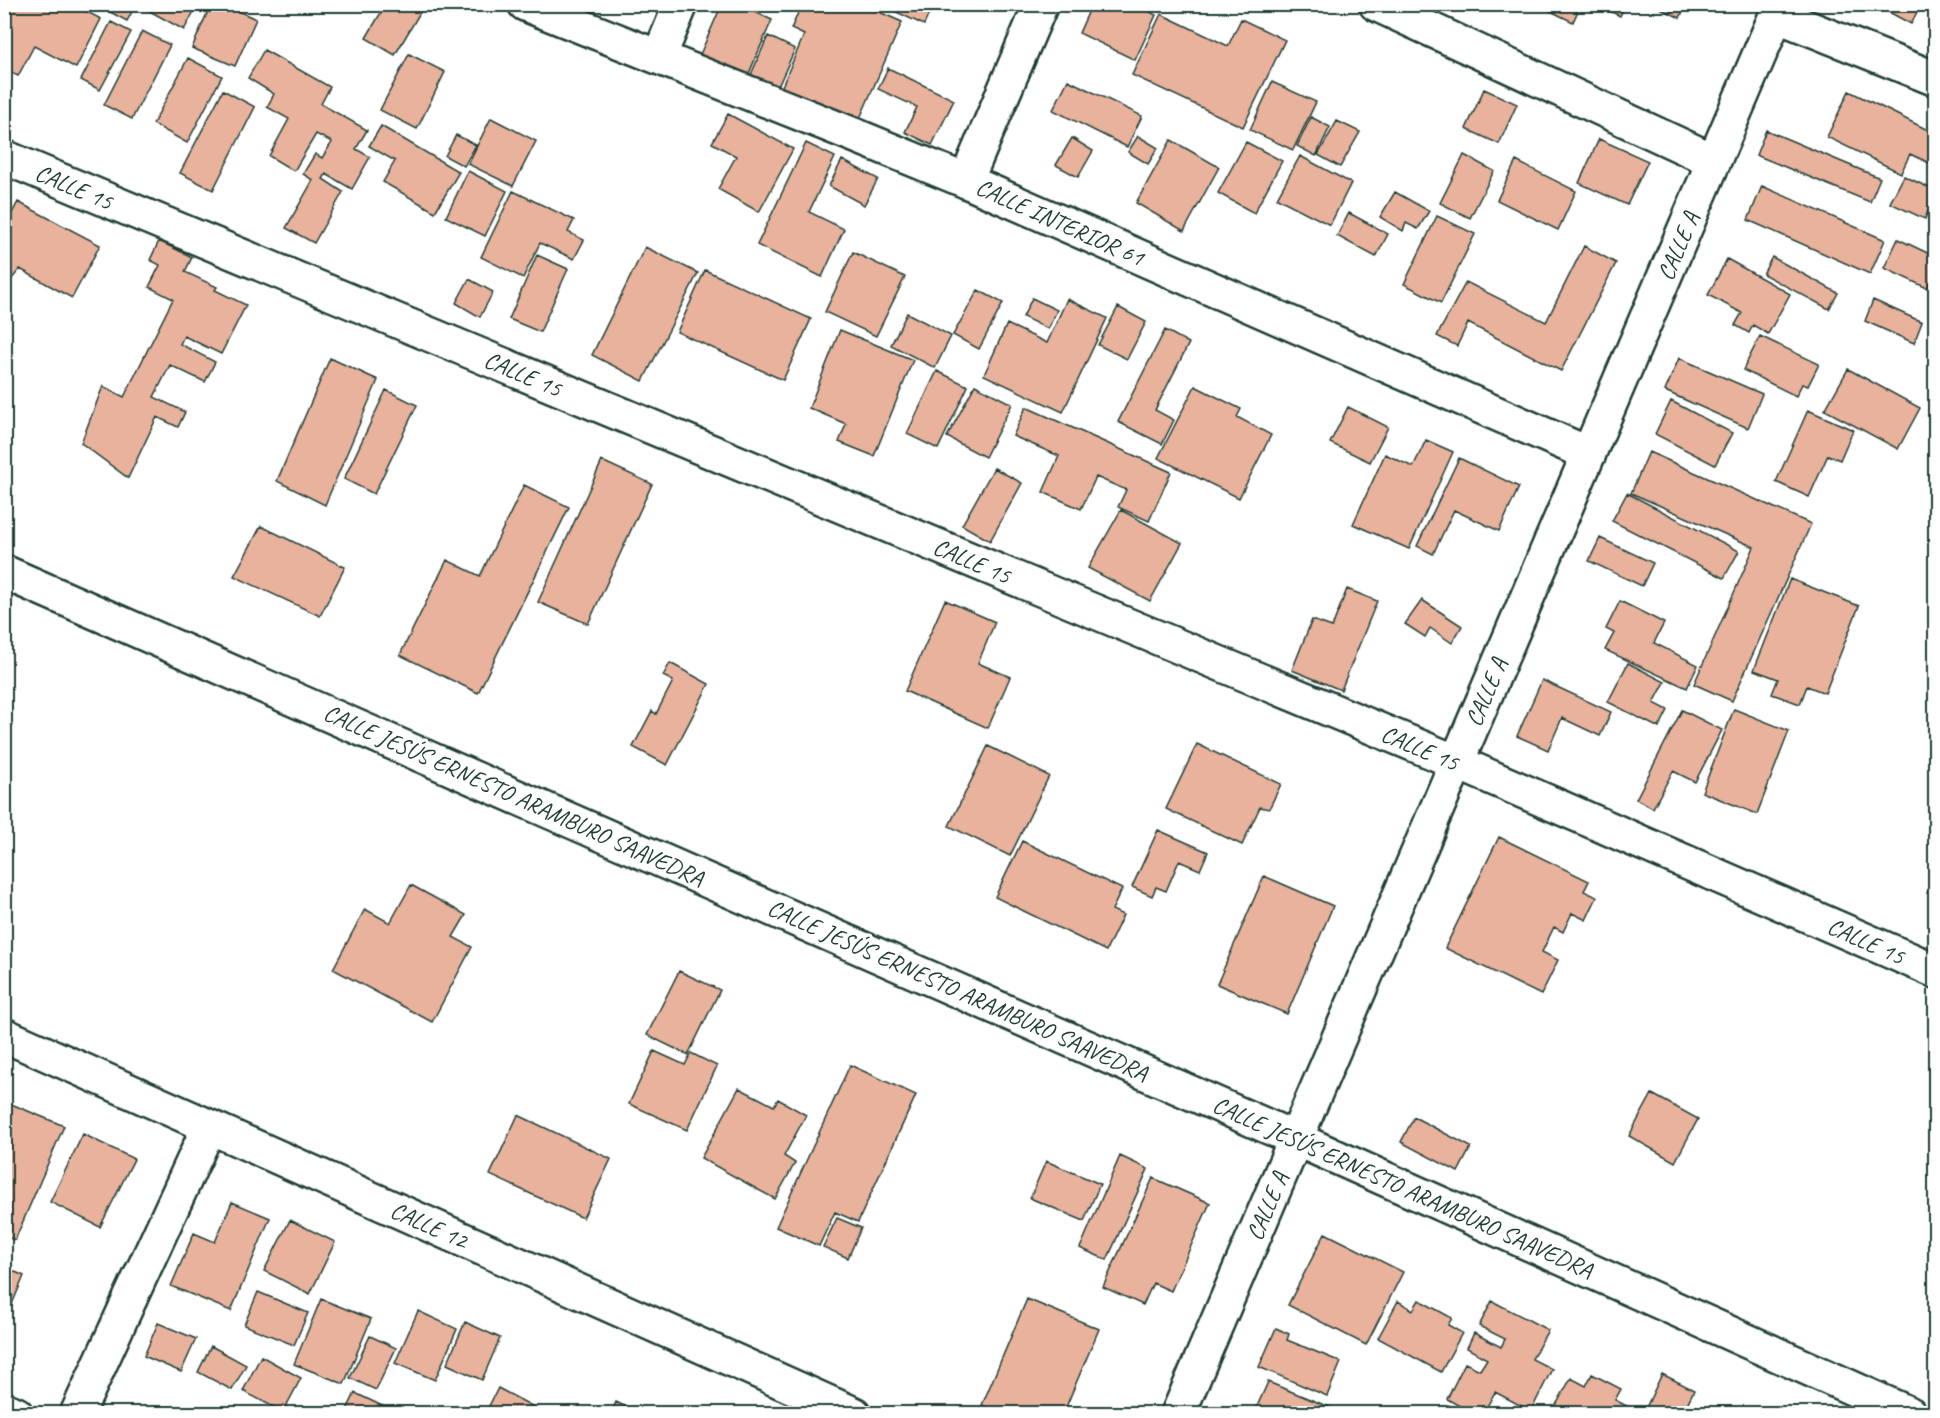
<svg xmlns="http://www.w3.org/2000/svg" width="1940" height="1418" font-family="Caveat,sans-serif">
	<rect width="100%" height="100%" fill="#fff"/>
	<filter id="ink" filterUnits="userSpaceOnUse"><feTurbulence type="fractalNoise" baseFrequency=".0167" numOctaves="2"/><feDisplacementMap in="SourceGraphic" scale="12" xChannelSelector="R" yChannelSelector="G"/><feConvolveMatrix kernelMatrix="1 2 1 2 8 2 1 2 1" color-interpolation-filters="sRGB"/></filter>
	<g filter="url(#ink)">
		<!-- building -->
		<path fill="#e8b29c" stroke="#1f3d34" stroke-width="1.5" d="M 11,4 L 72,4 L 101,19 L 76,68 L 34,46 L 18,76 L 4,69 L 4,18 Z
			M 95,4 L 136,4 L 127,21 Z
			M 137,4 L 198,4 L 184,30 Z
			M 211,4 L 222,4 L 256,19 L 235,66 L 192,48 Z
			M 316,4 L 332,4 L 331,9 Z
			M 386,4 L 425,4 L 395,55 L 366,38 Z
			M 430,4 L 454,4 L 448,15 Z
			M 722,4 L 737,4 L 772,20 L 746,80 L 698,59 Z
			M 802,4 L 861,4 L 902,22 L 857,125 L 780,91 L 804,35 L 791,29 Z
			M 895,4 L 933,4 L 924,25 L 892,10 Z
			M 1092,4 L 1135,4 L 1156,15 L 1135,60 L 1079,33 Z
			M 1536,4 L 1581,4 L 1573,22 Z
			M 1595,4 L 1626,4 L 1620,16 Z
			M 1652,4 L 1686,4 L 1680,18 Z
			M 1874,4 L 1921,4 L 1911,24 Z
			M 1161,14 L 1228,46 L 1241,19 L 1285,40 L 1243,127 L 1132,75 Z
			M 111,22 L 131,32 L 100,90 L 81,80 Z
			M 142,31 L 170,45 L 132,119 L 104,105 Z
			M 768,36 L 795,49 L 776,91 L 749,79 Z
			M 264,50 L 330,87 L 321,104 L 367,130 L 356,149 L 370,157 L 352,189 L 326,174 L 323,179 L 343,192 L 314,243 L 286,228 L 313,180 L 303,174 L 315,154 L 322,158 L 332,142 L 316,134 L 294,171 L 269,156 L 289,119 L 267,107 L 274,94 L 248,78 Z
			M 409,54 L 445,72 L 417,129 L 380,110 Z
			M 188,58 L 222,76 L 187,143 L 153,124 Z
			M 888,68 L 954,100 L 932,145 L 905,132 L 917,107 L 878,89 Z
			M 1068,80 L 1142,116 L 1127,147 L 1053,110 Z
			M 1272,82 L 1316,102 L 1293,150 L 1250,130 Z
			M 1484,89 L 1517,104 L 1499,144 L 1466,129 Z
			M 223,90 L 255,107 L 213,190 L 180,173 Z
			M 1849,91 L 1936,134 L 1936,166 L 1910,154 L 1901,173 L 1827,137 Z
			M 728,114 L 793,149 L 759,212 L 718,189 L 736,156 L 712,143 Z
			M 1311,117 L 1330,127 L 1316,156 L 1297,146 Z
			M 491,118 L 536,141 L 513,186 L 468,164 Z
			M 1337,121 L 1360,132 L 1340,167 L 1318,155 Z
			M 381,126 L 459,172 L 435,212 L 383,182 L 395,161 L 369,146 Z
			M 1766,130 L 1880,178 L 1870,202 L 1756,155 Z
			M 456,135 L 476,145 L 464,166 L 445,156 Z
			M 1138,136 L 1158,148 L 1148,164 L 1128,152 Z
			M 1072,138 L 1093,151 L 1078,177 L 1056,165 Z
			M 1599,139 L 1648,161 L 1627,205 L 1579,183 Z
			M 1171,140 L 1219,167 L 1184,231 L 1136,203 Z
			M 1246,142 L 1282,161 L 1254,213 L 1218,193 Z
			M 806,143 L 835,157 L 809,212 L 844,229 L 822,277 L 757,245 Z
			M 1464,155 L 1494,171 L 1470,218 L 1440,203 Z
			M 1300,156 L 1351,183 L 1330,225 L 1277,198 Z
			M 842,160 L 878,179 L 864,205 L 829,186 Z
			M 1516,161 L 1576,191 L 1558,230 L 1497,200 Z
			M 468,171 L 507,191 L 485,236 L 446,217 Z
			M 1904,176 L 1936,191 L 1925,219 L 1890,203 Z
			M 1762,186 L 1885,240 L 1870,274 L 1748,220 Z
			M 513,191 L 574,220 L 568,232 L 584,240 L 574,259 L 540,243 L 523,278 L 481,257 Z
			M 1395,192 L 1429,211 L 1418,229 L 1406,223 L 1403,231 L 1380,217 Z
			M 18,202 L 100,245 L 72,298 L 20,269 L 11,280 L 4,273 L 4,228 Z
			M 1349,213 L 1388,234 L 1376,257 L 1337,236 Z
			M 1437,216 L 1475,234 L 1441,303 L 1404,284 Z
			M 1898,239 L 1936,257 L 1936,271 L 1927,288 L 1884,268 Z
			M 159,241 L 192,257 L 185,272 L 217,287 L 215,290 L 246,305 L 221,354 L 184,336 L 180,344 L 215,362 L 205,382 L 170,365 L 154,397 L 185,412 L 178,427 L 157,417 L 128,478 L 81,443 L 103,386 L 124,397 L 173,299 L 149,287 L 160,265 L 150,260 Z
			M 1584,246 L 1616,263 L 1561,371 L 1468,323 L 1457,346 L 1437,336 L 1466,282 L 1546,322 Z
			M 645,247 L 698,273 L 643,381 L 592,355 Z
			M 853,252 L 905,277 L 876,336 L 825,312 Z
			M 537,255 L 568,269 L 540,332 L 509,319 Z
			M 1772,257 L 1838,293 L 1829,309 L 1763,274 Z
			M 1727,259 L 1790,294 L 1768,334 L 1753,325 L 1749,333 L 1735,325 L 1742,313 L 1708,295 Z
			M 705,270 L 811,319 L 783,380 L 677,332 Z
			M 469,279 L 493,292 L 480,317 L 456,303 Z
			M 978,290 L 1003,303 L 979,349 L 953,335 Z
			M 1032,298 L 1057,310 L 1048,329 L 1023,317 Z
			M 1067,299 L 1107,318 L 1063,412 L 984,375 L 1007,324 L 1047,343 Z
			M 1873,300 L 1922,322 L 1914,343 L 1865,321 Z
			M 1118,307 L 1146,322 L 1127,359 L 1098,345 Z
			M 907,313 L 951,336 L 935,368 L 891,345 Z
			M 840,330 L 913,360 L 874,456 L 839,442 L 846,424 L 809,408 Z
			M 1165,330 L 1189,343 L 1155,410 L 1174,420 L 1162,444 L 1118,422 Z
			M 1760,336 L 1819,364 L 1808,386 L 1802,384 L 1796,396 L 1743,370 Z
			M 330,358 L 378,380 L 325,505 L 277,481 Z
			M 1679,358 L 1762,394 L 1748,428 L 1665,391 Z
			M 1848,369 L 1920,408 L 1898,449 L 1825,410 Z
			M 937,371 L 968,386 L 938,449 L 907,434 Z
			M 975,385 L 1012,404 L 985,457 L 947,437 Z
			M 1195,386 L 1241,409 L 1237,417 L 1271,435 L 1239,498 L 1158,458 Z
			M 386,390 L 417,405 L 374,494 L 344,479 Z
			M 1671,401 L 1732,433 L 1715,465 L 1655,434 Z
			M 1026,407 L 1171,472 L 1149,521 L 1118,507 L 1126,490 L 1096,477 L 1081,509 L 1043,492 L 1059,456 L 1013,436 Z
			M 1348,407 L 1388,427 L 1370,462 L 1330,443 Z
			M 1808,410 L 1853,430 L 1840,460 L 1828,455 L 1809,497 L 1776,482 Z
			M 1426,440 L 1453,452 L 1409,549 L 1353,524 L 1385,454 L 1413,467 Z
			M 1649,452 L 1811,524 L 1732,701 L 1694,684 L 1754,547 L 1631,493 Z
			M 1459,458 L 1519,487 L 1499,531 L 1454,510 L 1433,554 L 1417,546 Z
			M 602,461 L 652,484 L 588,624 L 538,602 Z
			M 994,468 L 1022,483 L 990,541 L 962,525 Z
			M 524,485 L 569,507 L 478,693 L 400,655 L 447,560 L 480,576 Z
			M 1627,493 L 1739,551 L 1724,578 L 1612,521 Z
			M 1121,510 L 1182,543 L 1150,601 L 1088,568 Z
			M 261,526 L 345,567 L 320,616 L 234,576 Z
			M 1600,538 L 1653,563 L 1642,586 L 1589,561 Z
			M 1790,579 L 1859,606 L 1825,693 L 1807,686 L 1800,704 L 1772,694 L 1778,679 L 1754,670 Z
			M 1347,589 L 1377,601 L 1341,690 L 1292,670 L 1312,620 L 1332,627 Z
			M 945,600 L 995,622 L 978,663 L 1010,677 L 988,728 L 905,691 Z
			M 1422,600 L 1462,626 L 1452,643 L 1430,628 L 1425,637 L 1405,624 Z
			M 1620,601 L 1664,623 L 1654,643 L 1698,665 L 1687,688 L 1605,650 L 1614,633 L 1606,629 Z
			M 670,663 L 709,684 L 667,765 L 633,747 L 652,711 L 656,714 L 673,681 L 663,676 Z
			M 1628,663 L 1665,682 L 1654,703 L 1668,710 L 1659,728 L 1608,702 Z
			M 1542,680 L 1611,712 L 1600,736 L 1562,718 L 1548,750 L 1517,736 Z
			M 1734,709 L 1789,731 L 1757,814 L 1702,792 Z
			M 1682,710 L 1722,730 L 1695,782 L 1673,771 L 1653,808 L 1636,799 Z
			M 1197,744 L 1281,784 L 1269,809 L 1260,807 L 1242,845 L 1166,809 Z
			M 988,746 L 1049,776 L 1010,856 L 949,826 Z
			M 1158,830 L 1208,852 L 1200,870 L 1179,861 L 1166,891 L 1156,887 L 1152,896 L 1132,887 Z
			M 1499,837 L 1589,881 L 1584,891 L 1597,897 L 1586,920 L 1572,913 L 1563,932 L 1554,927 L 1542,952 L 1558,960 L 1541,995 L 1445,948 Z
			M 1022,841 L 1122,889 L 1112,910 L 1123,915 L 1106,951 L 995,897 Z
			M 1264,876 L 1333,906 L 1287,1014 L 1217,984 Z
			M 1936,877 L 1936,897 L 1927,893 Z
			M 411,885 L 466,915 L 453,937 L 472,947 L 432,1022 L 333,969 L 365,909 L 390,923 Z
			M 679,971 L 720,990 L 688,1055 L 647,1035 Z
			M 654,1051 L 685,1065 L 691,1053 L 717,1066 L 687,1130 L 629,1104 Z
			M 850,1065 L 916,1095 L 858,1222 L 835,1212 L 819,1246 L 776,1227 Z
			M 739,1088 L 774,1106 L 778,1099 L 806,1115 L 784,1156 L 795,1163 L 775,1199 L 701,1158 Z
			M 1652,1094 L 1698,1119 L 1675,1162 L 1629,1136 Z
			M 4,1101 L 64,1126 L 15,1240 L 4,1236 Z
			M 518,1115 L 611,1159 L 583,1218 L 490,1175 Z
			M 1414,1117 L 1471,1147 L 1458,1172 L 1401,1142 Z
			M 83,1134 L 134,1159 L 100,1227 L 50,1202 Z
			M 1120,1156 L 1148,1169 L 1107,1260 L 1080,1248 Z
			M 1046,1161 L 1100,1184 L 1084,1221 L 1030,1198 Z
			M 1153,1178 L 1210,1203 L 1171,1291 L 1153,1283 L 1143,1305 L 1103,1287 Z
			M 232,1202 L 270,1218 L 231,1311 L 171,1286 L 194,1233 L 215,1242 Z
			M 837,1218 L 861,1228 L 848,1258 L 823,1247 Z
			M 290,1220 L 335,1242 L 310,1294 L 264,1271 Z
			M 1325,1233 L 1403,1272 L 1366,1345 L 1288,1305 Z
			M 4,1267 L 24,1276 L 4,1323 Z
			M 258,1292 L 308,1313 L 294,1345 L 244,1325 Z
			M 321,1299 L 371,1319 L 344,1384 L 294,1364 Z
			M 1027,1299 L 1099,1329 L 1063,1414 L 1003,1414 L 982,1405 Z
			M 1419,1300 L 1452,1318 L 1448,1325 L 1462,1333 L 1441,1372 L 1378,1338 L 1398,1301 L 1413,1310 Z
			M 1492,1301 L 1548,1330 L 1532,1359 L 1552,1369 L 1531,1411 L 1495,1392 L 1483,1414 L 1474,1414 L 1447,1399 L 1465,1363 L 1480,1370 L 1487,1359 L 1467,1348 L 1474,1333 L 1501,1347 L 1505,1339 L 1479,1326 Z
			M 418,1311 L 457,1329 L 435,1380 L 395,1363 Z
			M 465,1322 L 500,1338 L 482,1380 L 447,1364 Z
			M 158,1323 L 196,1339 L 181,1372 L 144,1356 Z
			M 1276,1328 L 1289,1334 L 1287,1340 L 1341,1362 L 1327,1396 L 1259,1367 Z
			M 370,1336 L 396,1348 L 376,1390 L 350,1378 Z
			M 211,1346 L 246,1365 L 232,1390 L 198,1372 Z
			M 261,1356 L 301,1378 L 283,1412 L 243,1391 Z
			M 1592,1374 L 1621,1389 L 1615,1400 L 1642,1414 L 1551,1414 L 1571,1378 L 1586,1386 Z
			M 1662,1374 L 1694,1390 L 1682,1414 L 1643,1414 Z
			M 1268,1382 L 1334,1409 L 1332,1414 L 1254,1413 Z
			M 498,1388 L 547,1414 L 485,1414 Z
			M 355,1393 L 399,1414 L 345,1414 Z
			M 616,1402 L 641,1414 L 611,1414 Z
			M 1448,1405 L 1465,1414 L 1444,1414 Z"/>
		<g fill="none" stroke-linecap="round" stroke-linejoin="round">
			<!-- minor casing -->
			<g stroke="#1f3d34" stroke-width="38">
				<path id="minor" d="M 525,4 L 854,135 L 966,181 L 1589,454
					M 1376,4 L 1714,161
					M 1776,15 L 1936,79
					M 659,57 L 681,4
					M 4,157 L 1456,762 L 1936,971
					M 966,181 L 1041,4
					M 4,572 L 1296,1139 L 1910,1414
					M 4,1035 L 854,1414
					M 4,1409 L 16,1414
					M 77,1414 L 209,1127
					M 1178,1414 L 1781,4"/>
			</g>
			<!-- minor -->
			<use href="#minor" stroke="#fff" stroke-width="33"/>
		</g>
	</g>
	<g text-anchor="middle" stroke-width="6" stroke-linejoin="round" paint-order="stroke">
		<!-- street labels -->
		<g font-size="24" fill="#1f3d34" stroke="#fff">
			<text transform="translate(74 187) rotate(23)" y="8">CALLE 15</text>
			<text transform="translate(1060 222) rotate(24)" y="8">CALLE INTERIOR 61</text>
			<text transform="translate(1678 246) rotate(-67)" y="8">CALLE A</text>
			<text transform="translate(523 374) rotate(23)" y="8">CALLE 15</text>
			<text transform="translate(972 561) rotate(23)" y="8">CALLE 15</text>
			<text transform="translate(1486 692) rotate(-67)" y="8">CALLE A</text>
			<text transform="translate(1420 748) rotate(23)" y="8">CALLE 15</text>
			<text transform="translate(514 795) rotate(24)" y="8">CALLE JESÚS ERNESTO ARAMBURO SAAVEDRA</text>
			<text transform="translate(1866 941) rotate(24)" y="8">CALLE 15</text>
			<text transform="translate(958 990) rotate(24)" y="8">CALLE JESÚS ERNESTO ARAMBURO SAAVEDRA</text>
			<text transform="translate(1403 1187) rotate(24)" y="8">CALLE JESÚS ERNESTO ARAMBURO SAAVEDRA</text>
			<text transform="translate(1267 1206) rotate(-67)" y="8">CALLE A</text>
			<text transform="translate(429 1225) rotate(24)" y="8">CALLE 12</text>
		</g>
	</g>
	<!-- margin -->
	<rect width="1940" height="1418" fill="none" stroke="#fff" stroke-width="24"/>
	<rect x="12" y="12" width="1916" height="1394" fill="none" stroke="#1f3d34" stroke-width="2" filter="url(#ink)"/>
</svg>
